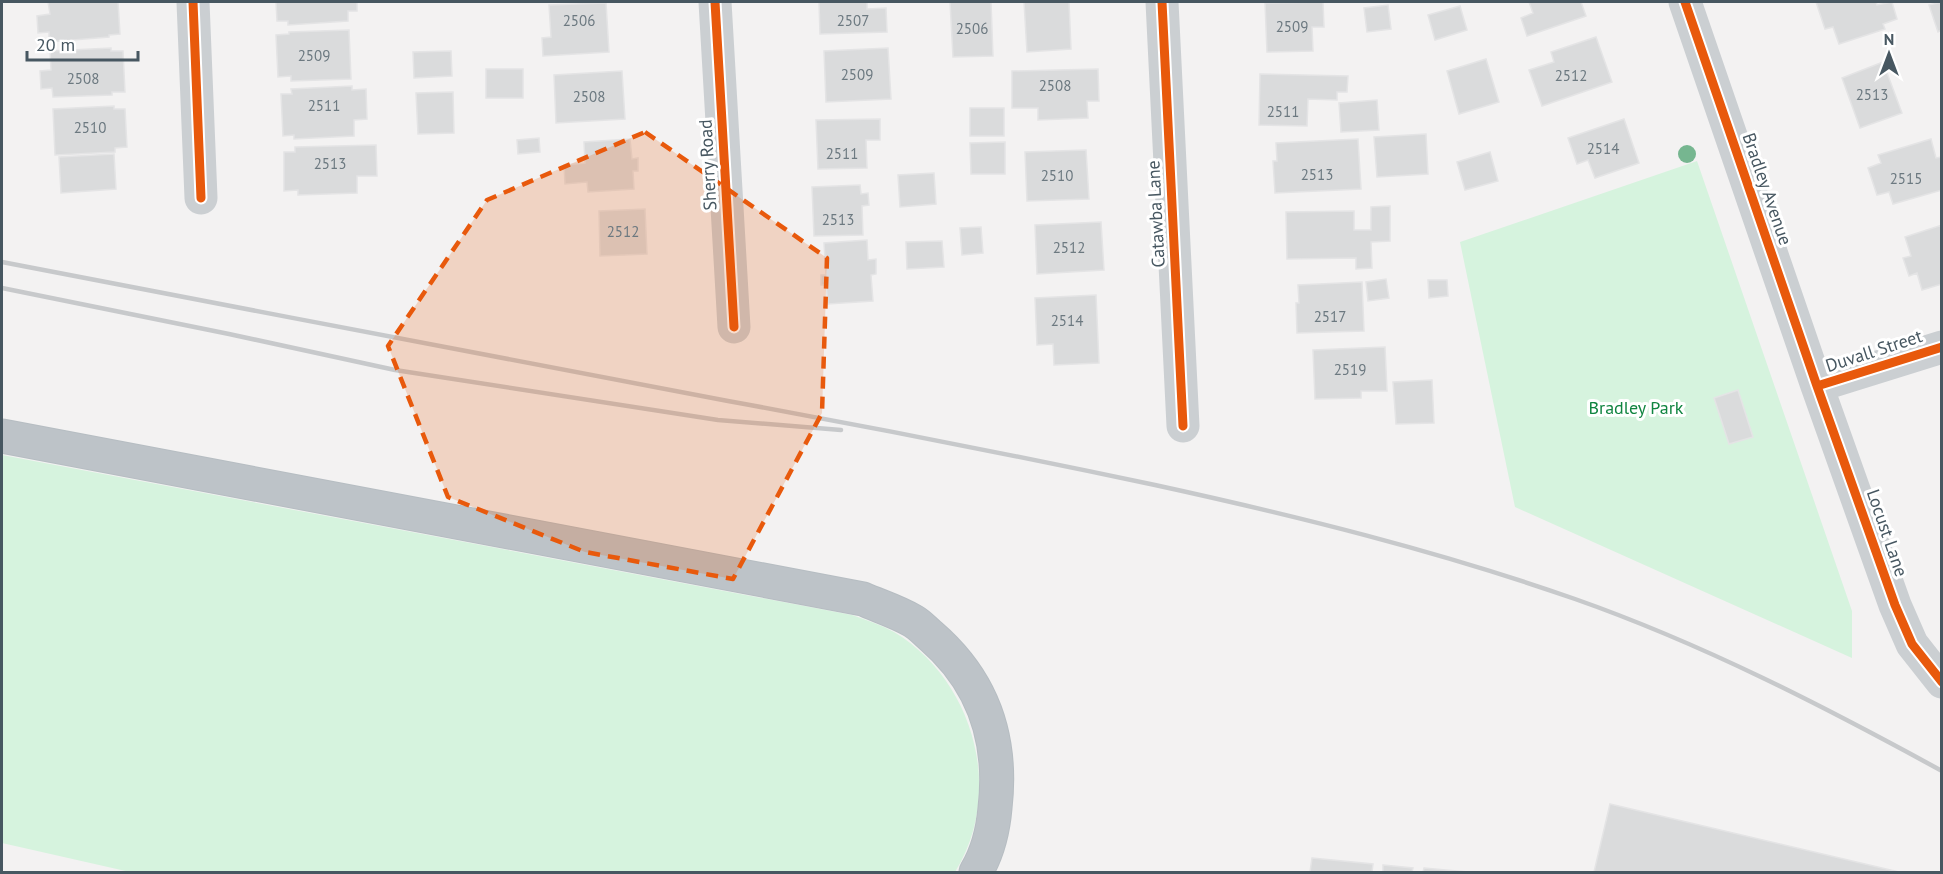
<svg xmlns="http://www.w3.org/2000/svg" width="1943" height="874" font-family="'PT Sans',sans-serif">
	<rect width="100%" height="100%" fill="#f3f2f2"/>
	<!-- green -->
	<path fill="#d6f3de" d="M 1697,161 L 1852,611 L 1852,658 L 1515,507 L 1460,242 Z
		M 2,455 L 852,615 C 866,620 881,625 894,632 C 974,680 1005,792 955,872 L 130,872 L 2,843 Z"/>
	<!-- building -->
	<path fill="#dadbdc" stroke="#e4e4e5" stroke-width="1.5" d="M 48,2 L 118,2 L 120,34 L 109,35 L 109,37 L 49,42 L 49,32 L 38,33 L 37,16 L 50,14 Z
		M 276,2 L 357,2 L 357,11 L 348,11 L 348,21 L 288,25 L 288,21 L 277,21 Z
		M 819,2 L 867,2 L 867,9 L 886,8 L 887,32 L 820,34 Z
		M 950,2 L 991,2 L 993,56 L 953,57 Z
		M 1024,2 L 1069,2 L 1071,49 L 1027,52 Z
		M 1323,2 L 1324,27 L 1312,27 L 1313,51 L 1267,52 L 1265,3 Z
		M 1529,2 L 1581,2 L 1586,16 L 1527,36 L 1521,18 L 1533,13 Z
		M 1816,2 L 1876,2 L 1877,5 L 1892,2 L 1897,19 L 1883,24 L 1885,29 L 1839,44 L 1833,27 L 1825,29 Z
		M 1942,2 L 1942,30 L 1938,32 L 1929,5 Z
		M 606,3 L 609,52 L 543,56 L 542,38 L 551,37 L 549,5 Z
		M 1388,5 L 1391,29 L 1367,32 L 1364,8 Z
		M 1460,6 L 1467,30 L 1435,40 L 1428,15 Z
		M 349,30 L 351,79 L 291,81 L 291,76 L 278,77 L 276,35 L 289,34 L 289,32 Z
		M 1596,37 L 1612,82 L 1542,106 L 1529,70 L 1554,62 L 1551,52 Z
		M 111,48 L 111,51 L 123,51 L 125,92 L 112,92 L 112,95 L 53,97 L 52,88 L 41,89 L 40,71 L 51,70 L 50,51 Z
		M 888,48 L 891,99 L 826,102 L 824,51 Z
		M 451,51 L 452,76 L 414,78 L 413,52 Z
		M 1486,59 L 1499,102 L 1459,114 L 1447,71 Z
		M 1883,62 L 1902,113 L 1860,128 L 1842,78 Z
		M 486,69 L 523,69 L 523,98 L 486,98 Z
		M 1098,69 L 1099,101 L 1087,101 L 1088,118 L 1038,120 L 1038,108 L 1012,108 L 1012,71 Z
		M 622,71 L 625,119 L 556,123 L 554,75 Z
		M 1260,74 L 1348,76 L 1347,92 L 1337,92 L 1337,100 L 1308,99 L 1307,126 L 1259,125 Z
		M 352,86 L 352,90 L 366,89 L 367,119 L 354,120 L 354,136 L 294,139 L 294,135 L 283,136 L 281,94 L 292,94 L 291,89 Z
		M 453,92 L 454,133 L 418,134 L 416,93 Z
		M 1377,100 L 1379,130 L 1341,132 L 1339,103 Z
		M 114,106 L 114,109 L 125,109 L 127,147 L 115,148 L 115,152 L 55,155 L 53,109 Z
		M 970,108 L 1004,108 L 1004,136 L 970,136 Z
		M 880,119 L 880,140 L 866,140 L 867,168 L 818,169 L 816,120 Z
		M 1624,119 L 1639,163 L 1595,178 L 1588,160 L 1577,164 L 1568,138 Z
		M 1426,134 L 1428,174 L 1377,177 L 1374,137 Z
		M 539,138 L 540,152 L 518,154 L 517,140 Z
		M 630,139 L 632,159 L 638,158 L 638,171 L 633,171 L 634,189 L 588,192 L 587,182 L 565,184 L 564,165 L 585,163 L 584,142 Z
		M 1358,139 L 1361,189 L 1275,193 L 1273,161 L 1277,161 L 1276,143 Z
		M 1931,139 L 1936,158 L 1942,157 L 1942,190 L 1893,204 L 1889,192 L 1877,195 L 1868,168 L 1881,163 L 1878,155 Z
		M 1005,142 L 1005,174 L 971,174 L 970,143 Z
		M 376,145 L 377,176 L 357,176 L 357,193 L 298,195 L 298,190 L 284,191 L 284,152 L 295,152 L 295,147 Z
		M 1086,150 L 1089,199 L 1027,201 L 1025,152 Z
		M 1490,152 L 1498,181 L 1465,190 L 1457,162 Z
		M 114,154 L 116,189 L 61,193 L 59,157 Z
		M 934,173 L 936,204 L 900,207 L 898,175 Z
		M 860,185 L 861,194 L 868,193 L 869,205 L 862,206 L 863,235 L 814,236 L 812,187 Z
		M 1390,206 L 1390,241 L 1371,242 L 1372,268 L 1356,269 L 1356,258 L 1287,259 L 1286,212 L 1354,211 L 1354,230 L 1371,230 L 1371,207 Z
		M 645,209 L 647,254 L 600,256 L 599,211 Z
		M 1101,222 L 1104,270 L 1037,274 L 1035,225 Z
		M 1942,225 L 1942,284 L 1922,290 L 1917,273 L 1909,276 L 1903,258 L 1911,256 L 1905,237 Z
		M 981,227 L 983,253 L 962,255 L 960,228 Z
		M 867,240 L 868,260 L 876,259 L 876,274 L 871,275 L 873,301 L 828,304 L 826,285 L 821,285 L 821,275 L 826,275 L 824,243 Z
		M 942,241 L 944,267 L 907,269 L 906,242 Z
		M 1386,279 L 1389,298 L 1368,301 L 1366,282 Z
		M 1428,280 L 1447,280 L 1448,296 L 1429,298 Z
		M 1362,282 L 1364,331 L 1297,333 L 1296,303 L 1299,303 L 1298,285 Z
		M 1096,295 L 1099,363 L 1054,365 L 1053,344 L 1037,345 L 1035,298 Z
		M 1385,347 L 1387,391 L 1361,391 L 1361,398 L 1315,399 L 1313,350 Z
		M 1432,380 L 1434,423 L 1396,424 L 1393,382 Z
		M 1738,390 L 1753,437 L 1729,444 L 1714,398 Z
		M 1610,804 L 1899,872 L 1594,872 Z
		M 1312,858 L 1373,864 L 1372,872 L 1310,872 Z
		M 1383,865 L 1413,868 L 1412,872 L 1383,872 Z
		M 1424,868 L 1468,872 L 1423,872 Z"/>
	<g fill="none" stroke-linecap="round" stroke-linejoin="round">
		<!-- highway casing -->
		<g stroke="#b6bdc2" stroke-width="35">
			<path id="highway" d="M 2,436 L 863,599 C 879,606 898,612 913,621 C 920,625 925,631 931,636 C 983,681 1003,739 995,808 C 993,831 988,852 976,872"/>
		</g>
		<!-- minor -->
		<path stroke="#cbcfd2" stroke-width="33" d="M 193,2 L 201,198
			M 715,2 L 734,327
			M 1162,2 L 1183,426
			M 1685,2 L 1817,386 L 1895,605 L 1912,644 L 1942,682
			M 1817,386 L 1942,347"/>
		<!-- highway -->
		<use href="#highway" stroke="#bdc3c8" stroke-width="33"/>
		<!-- rail -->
		<path stroke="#c7c9cb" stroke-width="4.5" d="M 2,262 C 244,308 486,356 728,401 C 871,427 1013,455 1155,485 C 1297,516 1438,551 1575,599 C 1703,644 1823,706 1942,771
			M 2,288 L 229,334 L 395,370 L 718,420 L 841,430"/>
		<!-- cycleway casing -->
		<g stroke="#fff" stroke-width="13">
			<path id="cycleway" d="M 193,2 L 201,198
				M 715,2 L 734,327
				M 1162,2 L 1183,426
				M 1685,2 L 1817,386 L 1895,605 L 1912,644 L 1942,682
				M 1817,386 L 1942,347"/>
		</g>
		<!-- cycleway -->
		<use href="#cycleway" stroke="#e8590c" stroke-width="9"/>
	</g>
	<!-- trees -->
	<circle fill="#76b690" cx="1687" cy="154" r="9"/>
	<!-- marked area -->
	<path fill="#e8590c" fill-opacity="0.2" stroke="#e8590c" stroke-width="4.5" stroke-dasharray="12 8" stroke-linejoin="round" d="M 645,132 L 827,258 L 822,413 L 733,579 L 585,552 L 448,497 L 388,346 L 487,200 Z"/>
	<g text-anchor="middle" stroke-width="6" stroke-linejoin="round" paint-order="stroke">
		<!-- number labels -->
		<g font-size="15" fill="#6c7980">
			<text x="579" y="26">2506</text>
			<text x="853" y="26">2507</text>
			<text x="1292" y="32">2509</text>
			<text x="972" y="34">2506</text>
			<text x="314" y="61">2509</text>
			<text x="857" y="80">2509</text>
			<text x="1571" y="81">2512</text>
			<text x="83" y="84">2508</text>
			<text x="1055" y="91">2508</text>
			<text x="1872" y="100">2513</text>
			<text x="589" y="102">2508</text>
			<text x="324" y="111">2511</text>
			<text x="1283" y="117">2511</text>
			<text x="90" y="133">2510</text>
			<text x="1603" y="154">2514</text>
			<text x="842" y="159">2511</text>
			<text x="330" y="169">2513</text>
			<text x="1317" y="180">2513</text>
			<text x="1057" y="181">2510</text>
			<text x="1906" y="184">2515</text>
			<text x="838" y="225">2513</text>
			<text x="623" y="237">2512</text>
			<text x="1069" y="253">2512</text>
			<text x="1330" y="322">2517</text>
			<text x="1067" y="326">2514</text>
			<text x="1350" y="375">2519</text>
		</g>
		<!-- street labels -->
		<g font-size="18" fill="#475761" stroke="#fff">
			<text transform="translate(708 165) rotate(-93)" y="6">Sherry Road</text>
			<text transform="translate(1767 189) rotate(71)" y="6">Bradley Avenue</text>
			<text transform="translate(1156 214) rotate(-93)" y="6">Catawba Lane</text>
			<text transform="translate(1874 351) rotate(-18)" y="6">Duvall Street</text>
			<text transform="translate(1887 533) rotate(71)" y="6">Locust Lane</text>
		</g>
		<!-- park labels -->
		<g font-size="18" fill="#108440" stroke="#fff">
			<text x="1636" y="414">Bradley Park</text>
		</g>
	</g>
	<!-- border -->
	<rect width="1943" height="874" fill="none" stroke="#475761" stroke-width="6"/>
	<!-- north arrow -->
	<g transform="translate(1889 54)" stroke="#ffffff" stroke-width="4.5" paint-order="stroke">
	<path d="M0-4.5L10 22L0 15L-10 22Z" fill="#475761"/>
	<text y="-9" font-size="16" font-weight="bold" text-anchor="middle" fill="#475761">N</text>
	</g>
	<!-- scale -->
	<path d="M27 51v9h111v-9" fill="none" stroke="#475761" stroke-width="3"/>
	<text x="36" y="51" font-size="18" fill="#475761" stroke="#ffffff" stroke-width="4.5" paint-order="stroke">20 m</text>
</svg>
